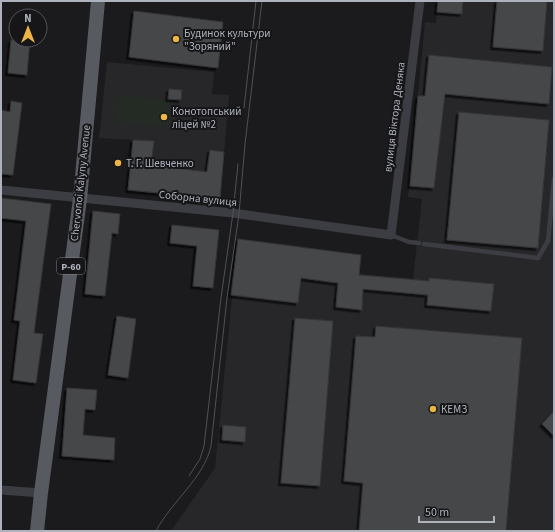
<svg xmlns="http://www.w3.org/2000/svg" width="555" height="532" font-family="'Source Sans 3',sans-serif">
	<defs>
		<filter id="shadow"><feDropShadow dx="-2.5" dy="2.5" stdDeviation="0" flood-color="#0009"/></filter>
	</defs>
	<rect width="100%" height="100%" fill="#1b1b1d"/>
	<!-- built -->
	<path fill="#27272a" d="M 438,1 L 554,1 L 554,531 L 171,531 L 215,468 L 238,239 L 304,247 L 303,257 L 312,250 L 361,255 L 359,274 L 413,279 L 422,199 L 408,197 L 425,22 L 436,23 Z
		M 107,62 L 214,72 L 212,94 L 229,95 L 220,199 L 128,190 L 133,140 L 99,138 Z"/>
	<!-- green -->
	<path fill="#232b24" d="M 119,95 L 170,101 L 168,127 L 116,122 Z"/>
	<!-- building -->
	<path fill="#45464a" stroke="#353539" filter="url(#shadow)" d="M 438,1 L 463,1 L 462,14 L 437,12 Z
		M 497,1 L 547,1 L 543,51 L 493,47 Z
		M 134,11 L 223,22 L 218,68 L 129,57 Z
		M 11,40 L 30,40 L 27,75 L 8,73 Z
		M 429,55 L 552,67 L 549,104 L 445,94 L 434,188 L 410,186 L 418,96 L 425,96 Z
		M 169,89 L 182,90 L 181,100 L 168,99 Z
		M 11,101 L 22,103 L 13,175 L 1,174 L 1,110 L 10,112 Z
		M 459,112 L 549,120 L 538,248 L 447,240 Z
		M 133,140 L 154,141 L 151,165 L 207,172 L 210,150 L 224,152 L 220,199 L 128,190 Z
		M 1,198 L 51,204 L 34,333 L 43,334 L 36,383 L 13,380 L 20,321 L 14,320 L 26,221 L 1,218 Z
		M 93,211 L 120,214 L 118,234 L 112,233 L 105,296 L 85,294 Z
		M 172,225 L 219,230 L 213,288 L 193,286 L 197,246 L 170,243 Z
		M 238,239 L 361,255 L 359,275 L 429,281 L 429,278 L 494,284 L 491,311 L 427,305 L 428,295 L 363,289 L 362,310 L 336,307 L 338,283 L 301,278 L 298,303 L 231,295 Z
		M 117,316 L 136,319 L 128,378 L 108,375 Z
		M 295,318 L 333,321 L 320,486 L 281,483 Z
		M 376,326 L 522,338 L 506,531 L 359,531 L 363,483 L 344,481 L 356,336 L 375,337 Z
		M 67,388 L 97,390 L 95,410 L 85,409 L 83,435 L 115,438 L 114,460 L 62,456 Z
		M 554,411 L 554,436 L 542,424 Z
		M 223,425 L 246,427 L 245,442 L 222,440 Z"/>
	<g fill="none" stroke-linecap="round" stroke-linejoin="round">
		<!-- lane -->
		<path stroke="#3c3d42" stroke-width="4.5" d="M 391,235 L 409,242 L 419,243
			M 424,244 L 538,258 L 548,241 L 554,179"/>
		<!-- street -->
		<path stroke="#3c3d42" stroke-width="9" d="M 1,190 L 233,213 L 391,235 L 420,1
			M 1,490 L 41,493"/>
		<!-- primary -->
		<path stroke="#585a61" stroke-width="14" d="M 37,531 L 41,493 L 80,199 L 98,1"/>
		<!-- tram -->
		<path stroke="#4f5157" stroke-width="1" d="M 244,108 L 256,1
			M 189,476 L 200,459 L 204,446 L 221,298 L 233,213 L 238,164
			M 156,531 C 171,502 204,478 211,446 L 227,298 L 239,214 L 245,144 L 262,1"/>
	</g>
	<!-- markers -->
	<g fill="#edb543" stroke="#161618" stroke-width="1.5">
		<circle cx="176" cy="39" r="4"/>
		<circle cx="164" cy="117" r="4"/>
		<circle cx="118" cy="163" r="4"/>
		<circle cx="433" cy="409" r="4"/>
	</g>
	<g text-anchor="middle" stroke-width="4" stroke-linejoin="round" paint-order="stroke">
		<!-- shield labels -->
		<rect fill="#161618" stroke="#80838b" stroke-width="1" x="57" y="258" width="28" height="16" rx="3"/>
		<g font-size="10" font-weight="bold" fill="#aeb2bc">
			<text x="71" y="270">Р-60</text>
		</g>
		<!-- poi labels -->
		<g font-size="11" fill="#aeb2bc" stroke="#161618" text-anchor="start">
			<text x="184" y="37">Будинок культури<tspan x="184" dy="13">"Зоряний"</tspan></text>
			<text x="172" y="115">Конотопський<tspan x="172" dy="13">ліцей №2</tspan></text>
			<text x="126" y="167">Т. Г. Шевченко</text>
			<text x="441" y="413">КЕМЗ</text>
		</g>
		<!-- street labels -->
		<g font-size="11" fill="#aeb2bc" stroke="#161618">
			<text transform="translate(394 117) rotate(-83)" y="4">вулиця Віктора Деняка</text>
			<text transform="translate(80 183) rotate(-84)" y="4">Chervonoi Kalyny Avenue</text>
			<text transform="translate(198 198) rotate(6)" y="4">Соборна вулиця</text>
		</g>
	</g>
	<!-- border -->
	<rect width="555" height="532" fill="none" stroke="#aeb2bc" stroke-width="4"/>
	<!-- north arrow -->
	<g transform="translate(28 28)"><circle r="19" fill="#161618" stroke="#53545a"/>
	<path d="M0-3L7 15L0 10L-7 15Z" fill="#edb543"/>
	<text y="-6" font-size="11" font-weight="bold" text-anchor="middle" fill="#aeb2bc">N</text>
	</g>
	<!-- scale -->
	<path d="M419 516v6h75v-6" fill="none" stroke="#aeb2bc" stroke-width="2"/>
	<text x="425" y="516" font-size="12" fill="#aeb2bc" stroke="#161618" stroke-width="3" paint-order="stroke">50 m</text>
</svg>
